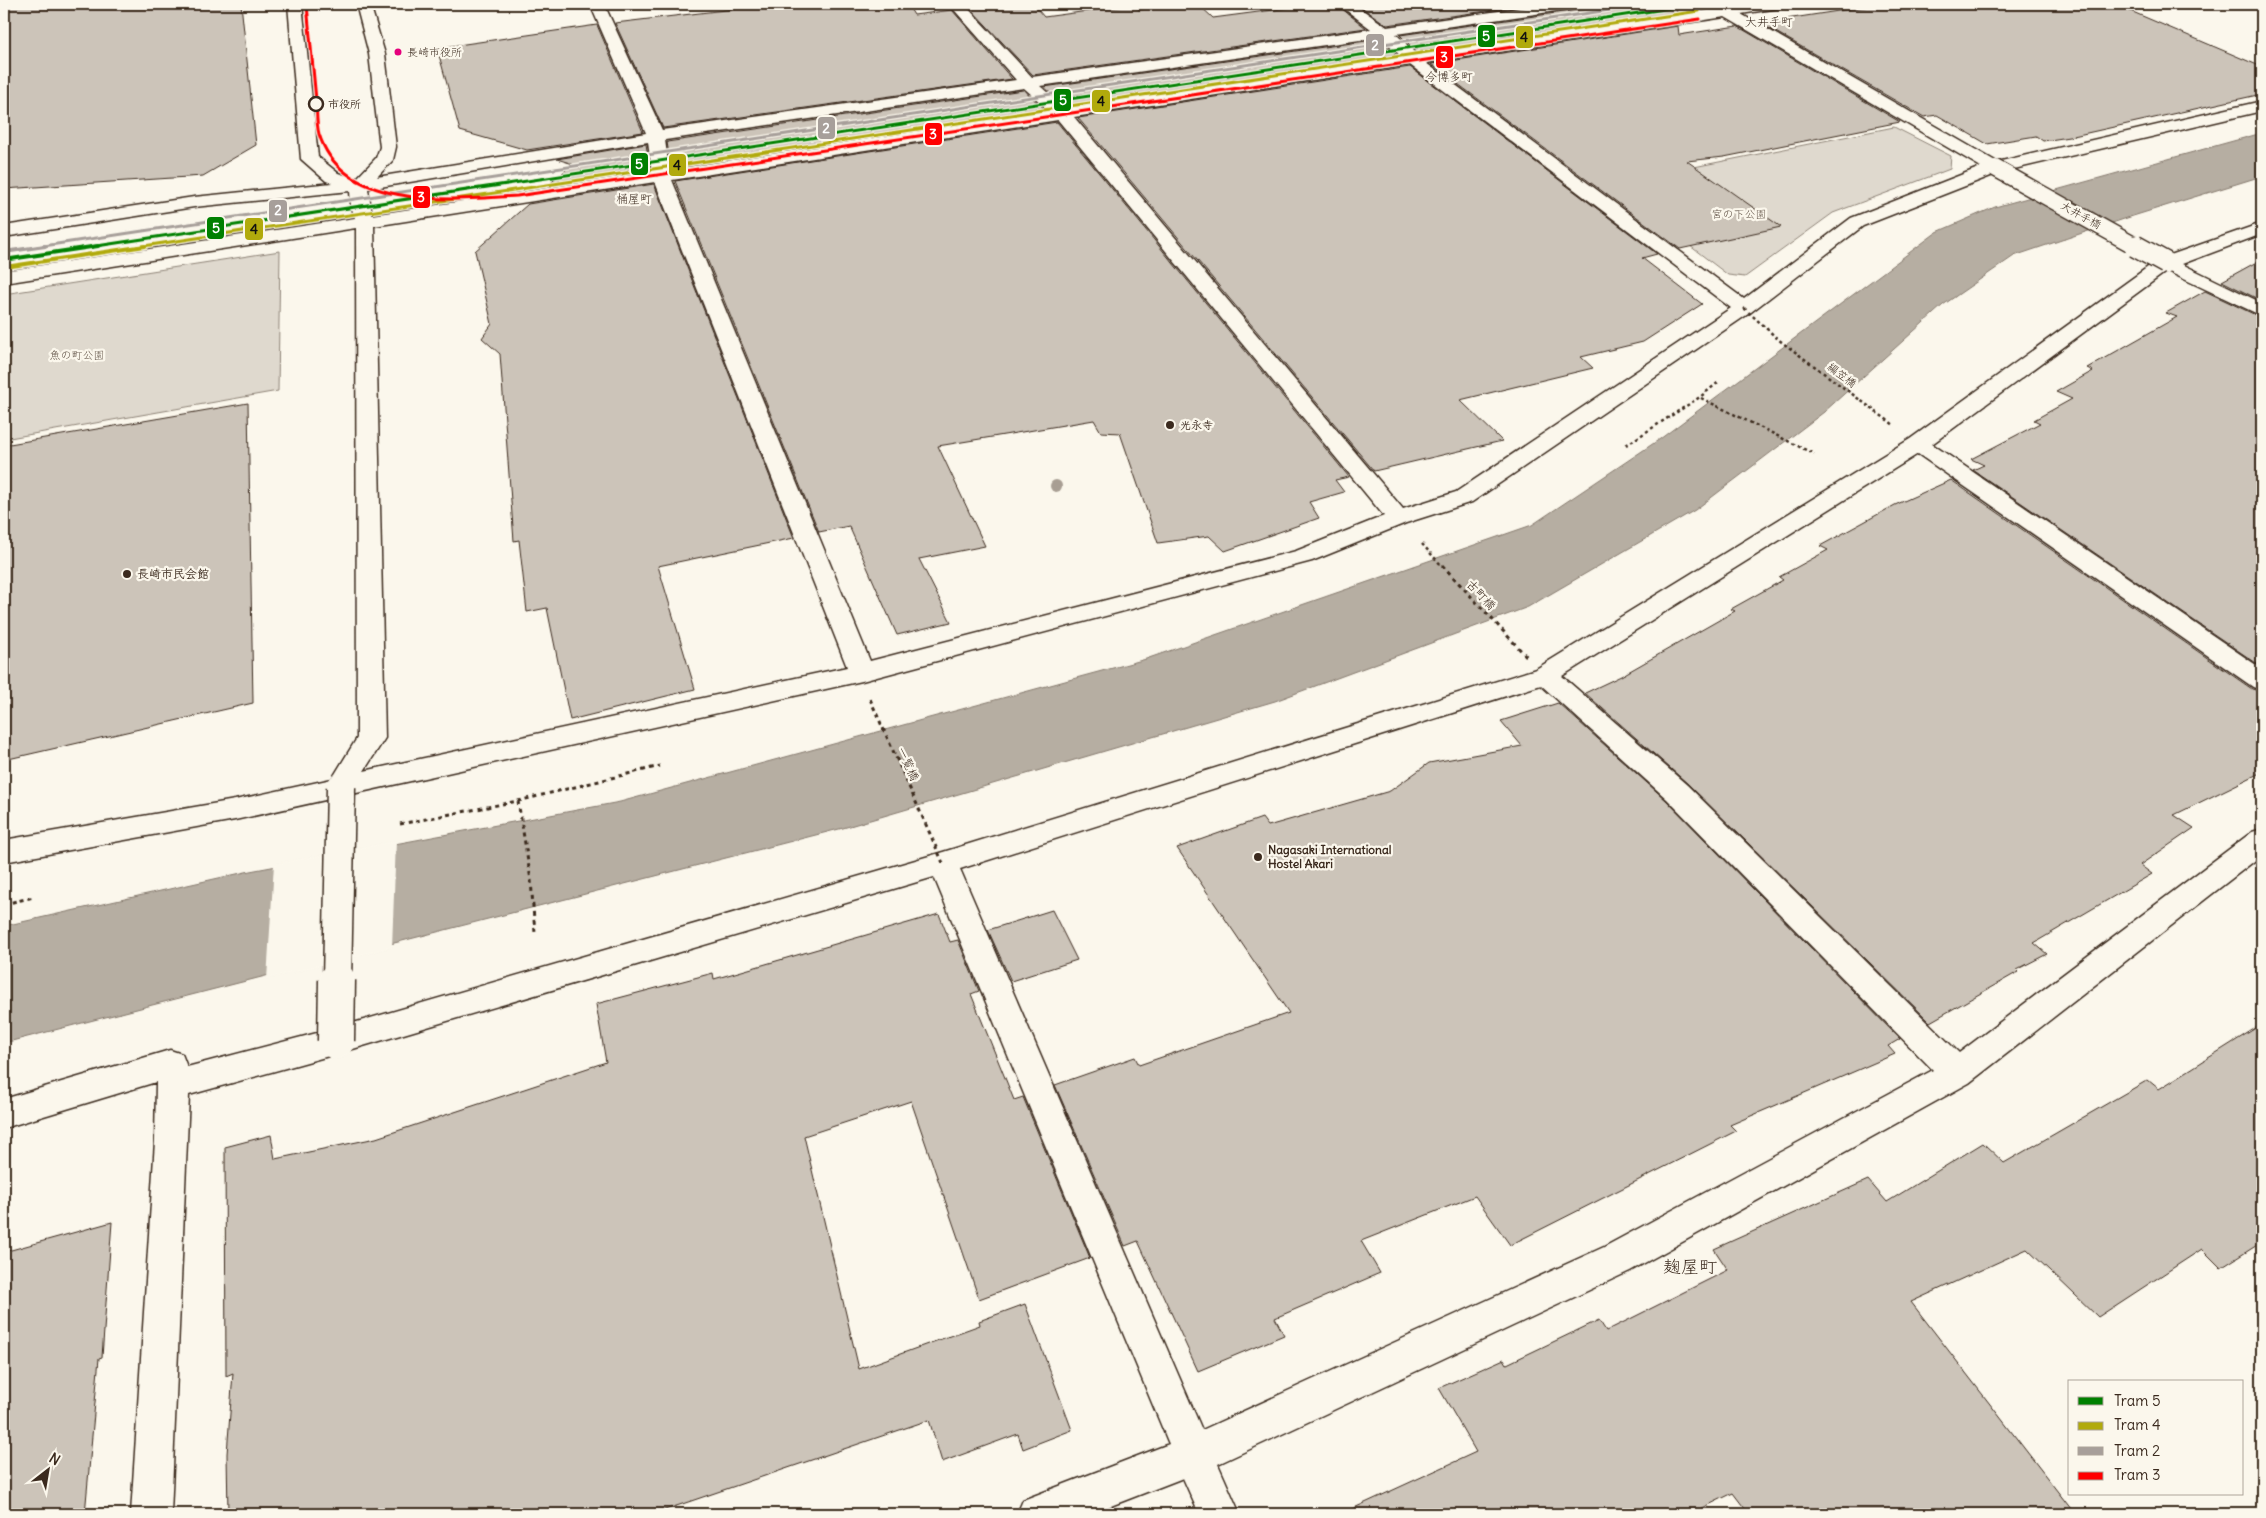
<svg xmlns="http://www.w3.org/2000/svg" width="2266" height="1518" font-family="Delius,'Klee One',sans-serif">
	<rect width="100%" height="100%" fill="#fbf7ec"/>
	<filter id="ink" filterUnits="userSpaceOnUse"><feTurbulence type="fractalNoise" baseFrequency=".02" numOctaves="2"/><feDisplacementMap in="SourceGraphic" scale="10" xChannelSelector="R" yChannelSelector="G"/><feConvolveMatrix kernelMatrix="1 2 1 2 8 2 1 2 1" color-interpolation-filters="sRGB"/></filter>
	<g filter="url(#ink)">
		<!-- green -->
		<path fill="#dfd9ce" stroke="#8d8276" d="M 1894,127 L 1951,156 L 1950,169 L 1833,213 L 1745,277 L 1728,275 L 1609,184 Z
			M 280,251 L 278,391 L 4,439 L 4,294 Z"/>
		<!-- water -->
		<path fill="#b6aea2" stroke="#85796d" d="M 2262,133 L 2262,176 L 2133,216 L 2014,256 L 1943,305 L 1824,412 L 1695,510 L 1528,607 L 1275,701 L 843,828 L 4,1043 L 4,926 L 250,871 L 620,802 L 1146,659 L 1532,525 L 1660,439 L 1937,232 L 1995,207 Z"/>
		<!-- pier -->
		<path fill="#fbf7ec" d="M 396,841 L 392,947 L 267,979 L 274,864 Z"/>
		<!-- building -->
		<path fill="#ccc4b9" stroke="#3b2a1e" d="M 4,4 L 241,4 L 256,145 L 203,176 L 4,189 Z
			M 776,4 L 907,4 L 914,15 L 952,10 L 1012,79 L 663,128 L 615,23 Z
			M 1000,4 L 1033,4 L 1044,17 L 1133,5 L 1139,10 L 1198,4 L 1213,18 L 1319,4 L 1336,4 L 1366,28 L 1033,75 L 970,8 Z
			M 1357,4 L 1536,4 L 1387,25 Z
			M 1586,4 L 1676,4 L 1677,13 L 1418,53 L 1400,35 L 1577,10 Z
			M 1884,4 L 2114,4 L 2262,67 L 2262,94 L 2069,137 L 2043,141 L 2036,136 L 1987,144 L 1937,115 L 1924,117 L 1760,23 Z
			M 597,25 L 643,132 L 527,150 L 460,131 L 437,48 Z
			M 1678,26 L 1679,35 L 1737,26 L 1900,122 L 1724,157 L 1687,161 L 1781,227 L 1680,249 L 1431,64 Z
			M 1380,39 L 1398,56 L 1067,107 L 1044,87 Z
			M 1410,67 L 1657,254 L 1642,258 L 1702,304 L 1643,342 L 1581,357 L 1593,368 L 1460,400 L 1502,441 L 1374,471 L 1078,118 Z
			M 1023,90 L 1046,110 L 671,168 L 667,142 Z
			M 1057,122 L 1349,477 L 1335,480 L 1344,492 L 1309,502 L 1319,518 L 1225,551 L 1209,536 L 1158,543 L 1120,433 L 1101,432 L 1094,420 L 938,446 L 985,546 L 919,559 L 951,622 L 897,635 L 849,526 L 819,532 L 675,181 Z
			M 646,144 L 650,170 L 547,186 L 573,164 L 557,159 Z
			M 654,184 L 794,538 L 658,566 L 695,689 L 570,720 L 547,608 L 527,612 L 519,540 L 514,541 L 500,354 L 482,338 L 492,324 L 475,251 L 528,204 Z
			M 2262,259 L 2262,301 L 2222,281 Z
			M 2205,291 L 2262,318 L 2262,667 L 1973,470 L 1984,465 L 1971,459 L 2040,423 L 2034,420 L 2072,399 L 2056,392 L 2093,371 L 2087,368 L 2177,317 L 2166,313 Z
			M 248,403 L 253,703 L 4,760 L 4,445 Z
			M 1951,480 L 2252,689 L 2262,692 L 2262,772 L 2174,815 L 2194,828 L 2140,865 L 2152,874 L 2034,943 L 2047,954 L 2016,970 L 2018,972 L 1930,1022 L 1688,784 L 1585,693 L 1621,676 L 1735,611 L 1731,609 L 1783,580 L 1779,577 L 1828,550 L 1820,546 L 1895,505 Z
			M 1558,703 L 1666,800 L 1900,1039 L 1888,1046 L 1895,1054 L 1730,1125 L 1736,1131 L 1510,1245 L 1475,1196 L 1361,1241 L 1380,1273 L 1275,1318 L 1284,1335 L 1198,1371 L 1138,1241 L 1125,1246 L 1055,1085 L 1135,1057 L 1139,1065 L 1289,1013 L 1177,848 L 1262,818 L 1268,826 L 1390,791 L 1429,763 L 1522,746 L 1501,721 Z
			M 1052,910 L 1077,960 L 1011,981 L 988,930 Z
			M 939,914 L 950,942 L 958,940 L 979,991 L 971,994 L 1014,1100 L 1023,1097 L 1090,1258 L 979,1299 L 911,1101 L 804,1136 L 859,1369 L 980,1325 L 979,1321 L 1025,1304 L 1072,1430 L 1023,1449 L 1018,1434 L 942,1462 L 929,1420 L 653,1514 L 228,1514 L 227,1454 L 233,1373 L 226,1376 L 225,1147 L 271,1135 L 275,1159 L 376,1138 L 606,1062 L 596,1004 L 713,973 L 714,979 Z
			M 2262,1024 L 2262,1242 L 2221,1268 L 2202,1249 L 2098,1317 L 2027,1249 L 1911,1302 L 2075,1514 L 1749,1514 L 1733,1493 L 1690,1514 L 1341,1514 L 1476,1452 L 1439,1388 L 1504,1359 L 1507,1364 L 1599,1320 L 1606,1331 L 1728,1270 L 1714,1249 L 1868,1180 L 1887,1202 L 1983,1143 L 2004,1163 L 2148,1080 L 2159,1089 Z
			M 112,1222 L 102,1357 L 99,1358 L 85,1514 L 4,1514 L 4,1252 Z"/>
		<g fill="none" stroke-linecap="round" stroke-linejoin="round">
			<!-- minor casing -->
			<g stroke="#3b2a1e" stroke-width="3">
				<path id="minor" d="M 288,4 L 302,4 L 318,157 L 338,173 L 356,179 L 376,158 L 380,147 L 369,54 L 356,4 L 370,4 L 385,54 L 396,147 L 393,160 L 377,177 L 646,133 L 590,4 L 604,4 L 662,130 L 1016,80 L 949,4 L 964,4 L 1032,77 L 1371,29 L 1338,4 L 1354,4 L 1387,27 L 1548,4 L 1584,4 L 1577,8 L 1396,34 L 1417,55 L 1715,9 L 1717,6 C 1723,4 1727,7 1733,7 C 1751,5 1768,4 1786,4 L 1784,7 L 1779,8 L 1741,14 L 1997,162 L 2262,101 L 2262,111 L 2001,172 L 1863,226 L 1751,312 L 1472,502 L 1406,523 L 1312,561 L 862,681 L 235,820 L 4,862 L 4,840 L 235,800 L 332,779 L 357,738 L 356,228 L 4,283 L 4,271 L 355,218 L 351,205 L 350,191 L 194,207 L 4,237 L 4,226 L 194,197 L 332,183 L 326,181 L 301,159 ZM 1725,17 L 1981,167 L 1851,218 L 1744,299 L 1426,63 ZM 1381,37 L 1402,57 L 1066,109 L 1040,86 ZM 1410,65 L 1731,308 L 1456,492 L 1403,509 L 1074,117 ZM 1024,88 L 1050,111 L 669,170 L 665,140 ZM 1058,120 L 1384,516 L 1296,551 L 870,661 L 672,180 ZM 648,142 L 652,172 L 372,215 L 368,189 ZM 655,182 L 847,667 L 364,771 L 385,738 L 374,226 Z
					M 2262,223 L 2262,234 L 2182,264 L 2262,303 L 2262,316 L 2167,271 L 1932,444 L 2262,669 L 2262,690 L 2253,687 L 1918,454 L 1562,676 L 1687,785 L 1959,1053 L 2252,832 L 2262,829 L 2262,855 L 1969,1083 L 1630,1271 L 1218,1464 L 1240,1514 L 1199,1514 L 1183,1478 L 1090,1514 L 1017,1514 L 1023,1500 L 1169,1444 L 934,877 L 336,1054 L 189,1095 L 171,1514 L 131,1514 L 155,1141 L 156,1082 L 4,1128 L 4,1099 L 170,1050 L 182,1054 L 187,1067 L 336,1028 L 943,852 L 1536,669 L 1910,439 L 2159,259 ZM 1541,685 L 1667,799 L 1933,1070 L 1604,1247 L 1202,1430 L 960,869 Z"/>
			</g>
			<!-- path-far1 -->
			<path stroke="#3b2a1e" stroke-width="2.5" stroke-dasharray="3 3" stroke-linecap="butt" d="M 1701,398 L 1814,454
				M 1626,445 L 1700,397 L 1720,381"/>
			<!-- path -->
			<path stroke="#3b2a1e" stroke-width="3" stroke-dasharray="4 4" stroke-linecap="butt" d="M 518,801 L 531,880 L 535,933
				M 400,824 L 518,801 L 660,766
				M 4,904 L 34,897"/>
			<!-- minor -->
			<use href="#minor" fill="#fbf7ec" fill-rule="evenodd"/>
			<!-- minor-bridge-far3 casing -->
			<g stroke="#3b2a1e" stroke-width="19" stroke-linecap="butt">
				<path id="minor-bridge-far3" d="M 1995,168 L 2137,247"/>
			</g>
			<!-- minor-bridge-far2 casing -->
			<g stroke="#3b2a1e" stroke-width="24" stroke-linecap="butt">
				<path id="minor-bridge-far2" d="M 2135,246 L 2166,263"/>
			</g>
			<!-- minor-bridge-far1 casing -->
			<g stroke="#3b2a1e" stroke-width="31" stroke-linecap="butt">
				<path id="minor-bridge-far1" d="M 337,981 L 341,787"/>
			</g>
			<!-- minor-bridge casing -->
			<g stroke="#3b2a1e" stroke-width="39" stroke-linecap="butt">
				<path id="minor-bridge" d="M 336,1041 L 337,980"/>
			</g>
			<!-- path-bridge-far1 -->
			<path stroke="#3b2a1e" stroke-width="2.5" stroke-dasharray="3 3" stroke-linecap="butt" d="M 1744,308 L 1779,340 L 1894,425
				M 1422,544 L 1443,567"/>
			<!-- path-bridge -->
			<path stroke="#3b2a1e" stroke-width="3" stroke-dasharray="4 4" stroke-linecap="butt" d="M 1442,565 L 1528,658
				M 870,699 L 943,863"/>
			<!-- minor-bridge-far3 -->
			<use href="#minor-bridge-far3" stroke="#fbf7ec" stroke-width="16"/>
			<!-- minor-bridge-far2 -->
			<use href="#minor-bridge-far2" stroke="#fbf7ec" stroke-width="21"/>
			<!-- minor-bridge-far1 -->
			<use href="#minor-bridge-far1" stroke="#fbf7ec" stroke-width="28"/>
			<!-- minor-bridge -->
			<use href="#minor-bridge" stroke="#fbf7ec" stroke-width="36"/>
			<!-- tram-1-far1 casing -->
			<g stroke="#fbf7ec" stroke-width="5.5">
				<path id="tram-1-far1" d="M 90,247 L 1698,4"/>
			</g>
			<!-- tram-1 casing -->
			<g stroke="#fbf7ec" stroke-width="7">
				<path id="tram-1" d="M 4,260 L 98,246"/>
			</g>
			<!-- tram-2-far1 casing -->
			<g stroke="#fbf7ec" stroke-width="5.5">
				<path id="tram-2-far1" d="M 137,247 L 1699,11"/>
			</g>
			<!-- tram-2 casing -->
			<g stroke="#fbf7ec" stroke-width="7">
				<path id="tram-2" d="M 5,267 L 145,246"/>
			</g>
			<!-- tram-3-far1 casing -->
			<g stroke="#fbf7ec" stroke-width="5.5">
				<path id="tram-3-far1" d="M 37,247 L 1649,4"/>
			</g>
			<!-- tram-3 casing -->
			<g stroke="#fbf7ec" stroke-width="7">
				<path id="tram-3" d="M 4,252 L 45,246"/>
			</g>
			<!-- tram-4 casing -->
			<g stroke="#fbf7ec" stroke-width="5.5">
				<path id="tram-4" d="M 307,5 C 310,37 313,68 316,100 C 317,111 316,123 319,134 C 343,211 454,200 517,196 L 1700,19"/>
			</g>
			<!-- tram-1-far1 -->
			<use href="#tram-1-far1" stroke="#008000" stroke-width="3"/>
			<!-- tram-1 -->
			<use href="#tram-1" stroke="#008000" stroke-width="4"/>
			<!-- tram-2-far1 -->
			<use href="#tram-2-far1" stroke="#b1aa0c" stroke-width="3"/>
			<!-- tram-2 -->
			<use href="#tram-2" stroke="#b1aa0c" stroke-width="4"/>
			<!-- tram-3-far1 -->
			<use href="#tram-3-far1" stroke="#a79f9a" stroke-width="3"/>
			<!-- tram-3 -->
			<use href="#tram-3" stroke="#a79f9a" stroke-width="4"/>
			<!-- tram-4 -->
			<use href="#tram-4" stroke="#f00" stroke-width="3"/>
		</g>
		<!-- trees -->
		<circle fill="#a89e93" cx="1056" cy="486" r="6"/>
	</g>
	<!-- markers -->
	<circle fill="#e5007d" stroke="#fbf7ec" stroke-width="2" cx="398" cy="52" r="4.5"/>
	<circle fill="#fbf7ec" stroke="#3b2a1e" stroke-width="2.5" cx="316" cy="104" r="7"/>
	<g fill="#3b2a1e" stroke="#fbf7ec" stroke-width="2">
		<circle cx="1170" cy="425" r="5"/>
		<circle cx="127" cy="574" r="5"/>
		<circle cx="1258" cy="857" r="5"/>
	</g>
	<g text-anchor="middle" stroke-width="4.5" stroke-linejoin="round" paint-order="stroke">
		<!-- bus labels -->
		<g font-size="11" fill="#3b2a1e" stroke="#fbf7ec" text-anchor="start">
			<text x="407" y="56">長崎市役所</text>
		</g>
		<!-- far-stop labels -->
		<g font-size="11" font-weight="bold" fill="#3b2a1e" stroke="#fbf7ec" text-anchor="start">
			<text x="328" y="108">市役所</text>
		</g>
		<!-- far-park labels -->
		<g font-size="11" fill="#64564a" stroke="#fbf7ec">
			<text x="1739" y="218">宮の下公園</text>
			<text x="77" y="359">魚の町公園</text>
		</g>
		<!-- far-street labels -->
		<g font-size="11" fill="#3b2a1e" stroke="#fbf7ec">
			<text transform="translate(2081 215) rotate(29)" y="4">大井手橋</text>
			<text transform="translate(1842 375) rotate(37)" y="4">編笠橋</text>
		</g>
		<!-- far-poi labels -->
		<g font-size="11" font-weight="bold" fill="#3b2a1e" stroke="#fbf7ec" text-anchor="start">
			<text x="1180" y="429">光永寺</text>
		</g>
		<!-- far-quarter labels -->
		<g font-size="12" fill="#3b2a1e" stroke="#fbf7ec">
			<text x="1769" y="26">大井手町</text>
			<text x="1449" y="81">今博多町</text>
			<text x="634" y="203">桶屋町</text>
		</g>
		<!-- poi labels -->
		<g font-size="12" font-weight="bold" fill="#3b2a1e" stroke="#fbf7ec" text-anchor="start">
			<text x="137" y="578">長崎市民会館</text>
			<text x="1268" y="854">Nagasaki International<tspan x="1268" dy="14">Hostel Akari</tspan></text>
		</g>
		<!-- street labels -->
		<g font-size="12" fill="#3b2a1e" stroke="#fbf7ec">
			<text transform="translate(1481 595) rotate(47)" y="4">古町橋</text>
			<text transform="translate(908 764) rotate(66)" y="4">一覧橋</text>
		</g>
		<!-- near-quarter labels -->
		<g font-size="18" fill="#3b2a1e" stroke="#fbf7ec">
			<text x="1690" y="1273">麹屋町</text>
		</g>
	</g>
	<g stroke="#fbf7ec" stroke-width="2">
		<rect x="1477" y="24" width="19" height="24" rx="5" fill="#008000"/>
		<rect x="1515" y="25" width="19" height="24" rx="5" fill="#b1aa0c"/>
		<rect x="1365" y="33" width="20" height="24" rx="5" fill="#a79f9a"/>
		<rect x="1435" y="45" width="19" height="24" rx="5" fill="#f00"/>
		<rect x="1053" y="88" width="19" height="24" rx="5" fill="#008000"/>
		<rect x="1091" y="89" width="20" height="24" rx="5" fill="#b1aa0c"/>
		<rect x="817" y="116" width="19" height="24" rx="5" fill="#a79f9a"/>
		<rect x="924" y="122" width="19" height="24" rx="5" fill="#f00"/>
		<rect x="630" y="152" width="19" height="24" rx="5" fill="#008000"/>
		<rect x="668" y="153" width="19" height="24" rx="5" fill="#b1aa0c"/>
		<rect x="412" y="185" width="19" height="24" rx="5" fill="#f00"/>
		<rect x="268" y="199" width="20" height="24" rx="5" fill="#a79f9a"/>
		<rect x="206" y="216" width="19" height="24" rx="5" fill="#008000"/>
		<rect x="244" y="217" width="20" height="24" rx="5" fill="#b1aa0c"/>
	</g>
	<g font-size="14" text-anchor="middle" font-weight="bold" fill="#fff">
		<text x="1486" y="41">5</text>
		<text x="1375" y="50">2</text>
		<text x="1444" y="62">3</text>
		<text x="1063" y="105">5</text>
		<text x="826" y="133">2</text>
		<text x="933" y="139">3</text>
		<text x="639" y="169">5</text>
		<text x="421" y="202">3</text>
		<text x="278" y="215">2</text>
		<text x="216" y="233">5</text>
	</g>
	<g font-size="14" text-anchor="middle" font-weight="bold" fill="#111">
		<text x="1524" y="42">4</text>
		<text x="1101" y="106">4</text>
		<text x="677" y="170">4</text>
		<text x="254" y="234">4</text>
	</g>
	<!-- margin -->
	<rect width="2266" height="1518" fill="none" stroke="#fbf7ec" stroke-width="20"/>
	<rect x="10" y="10" width="2246" height="1498" fill="none" stroke="#3b2a1e" stroke-width="2" filter="url(#ink)"/>
	<!-- legend -->
	<rect x="2068" y="1380" width="175" height="115" fill="#fbf7ec" stroke="#aea59a"/>
	<rect x="2078" y="1397" width="25" height="8" fill="#008000" stroke="#aea59a"/>
	<text x="2114" y="1406" font-size="15" fill="#3b2a1e">Tram 5</text>
	<rect x="2078" y="1422" width="25" height="8" fill="#b1aa0c" stroke="#aea59a"/>
	<text x="2114" y="1430" font-size="15" fill="#3b2a1e">Tram 4</text>
	<rect x="2078" y="1447" width="25" height="8" fill="#a79f9a" stroke="#aea59a"/>
	<text x="2114" y="1456" font-size="15" fill="#3b2a1e">Tram 2</text>
	<rect x="2078" y="1472" width="25" height="8" fill="#ff0000" stroke="#aea59a"/>
	<text x="2114" y="1480" font-size="15" fill="#3b2a1e">Tram 3</text>
	<!-- north arrow -->
	<g transform="translate(48 1470) rotate(31)" stroke="#fbf7ec" stroke-width="4" paint-order="stroke">
	<path d="M0-4L9 19L0 12L-9 19Z" fill="#3b2a1e"/>
	<text y="-8" font-size="14" font-weight="bold" text-anchor="middle" fill="#3b2a1e">N</text>
	</g>
</svg>
